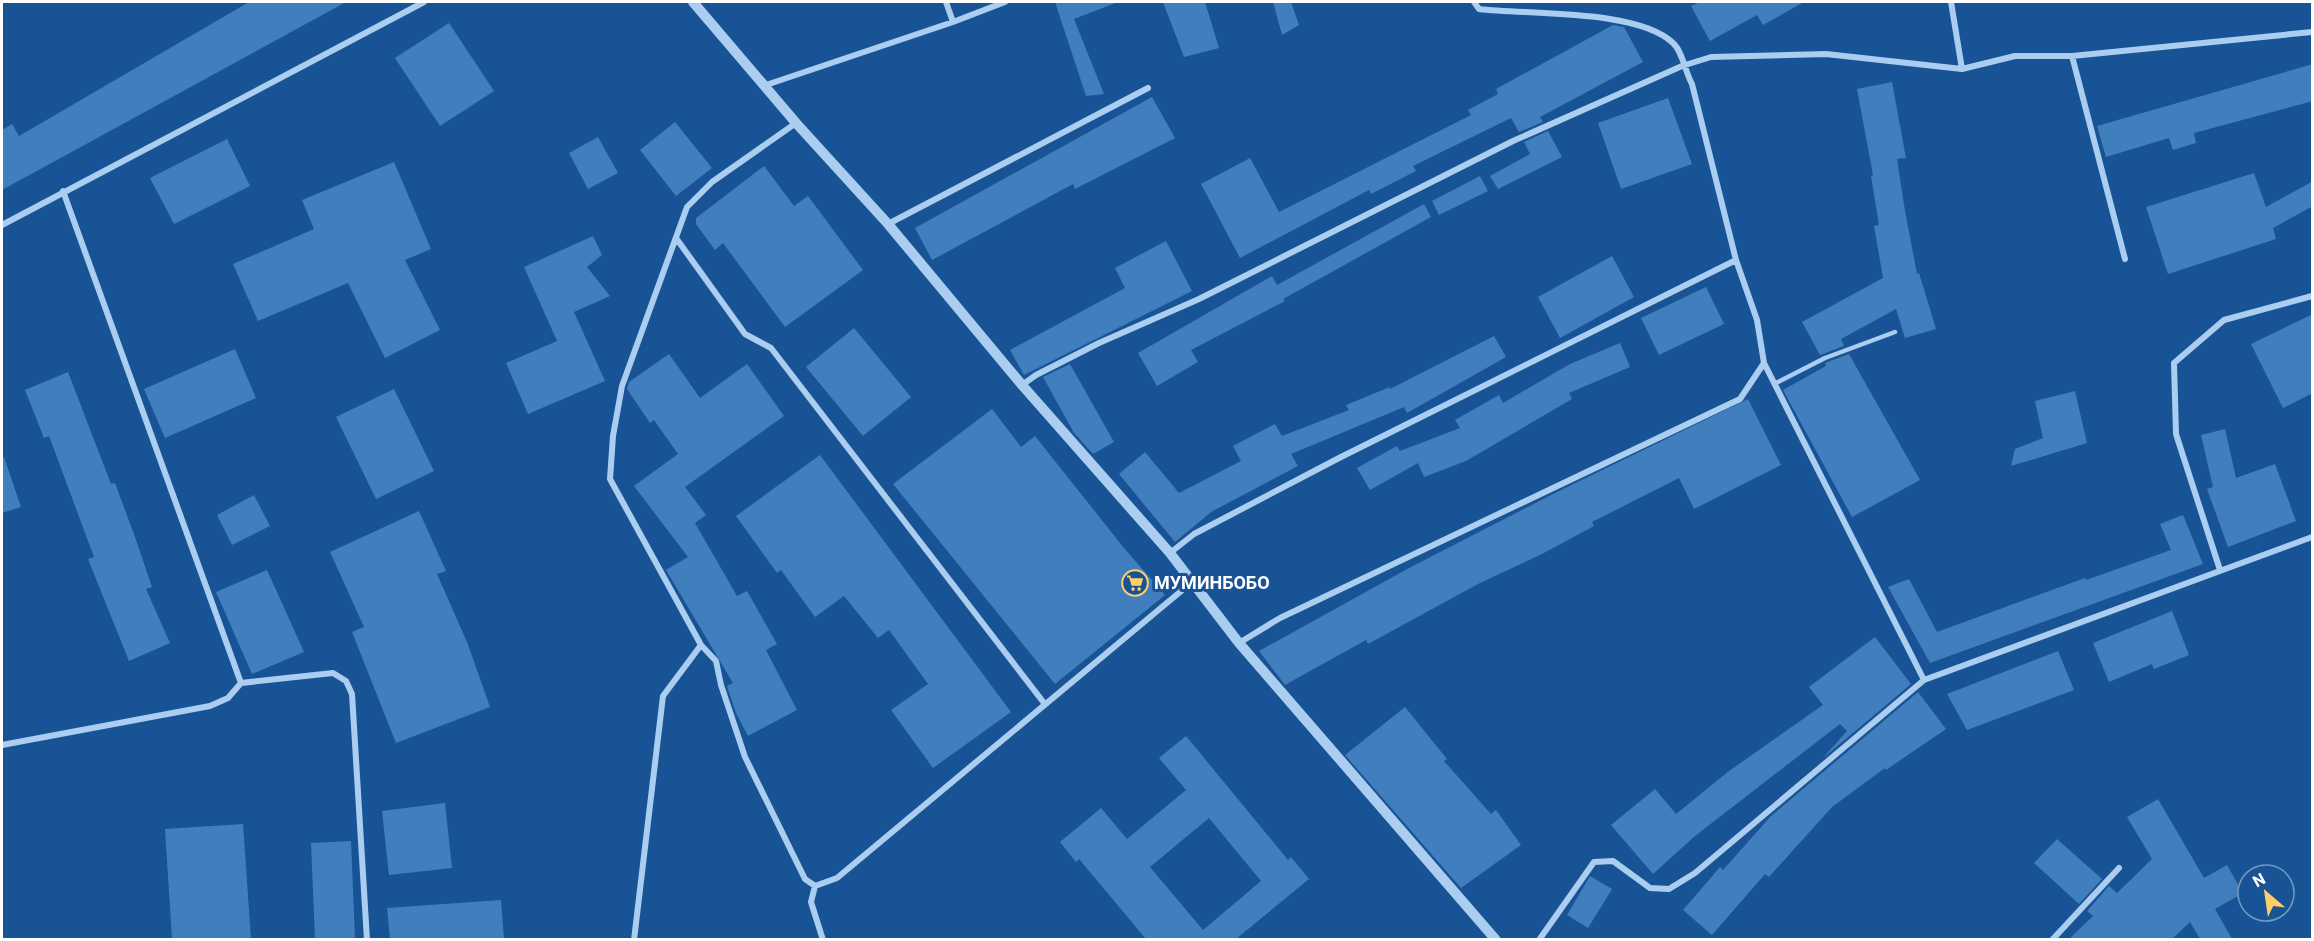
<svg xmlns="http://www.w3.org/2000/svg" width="2314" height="941" font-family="Roboto,sans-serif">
	<rect width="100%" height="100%" fill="#185495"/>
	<!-- building -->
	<path fill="#417ebd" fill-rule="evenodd" d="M 249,2 L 346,2 L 2,190 L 2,130 L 12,124 L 19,136 Z
		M 1055,2 L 1118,2 L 1074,19 L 1104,94 L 1086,96 Z
		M 1163,2 L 1205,2 L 1219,48 L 1184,57 Z
		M 1273,2 L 1291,2 L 1299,25 L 1282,35 Z
		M 1700,2 L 1804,2 L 1763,25 L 1757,15 L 1710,41 L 1691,6 Z
		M 449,23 L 494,91 L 440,126 L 395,58 Z
		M 1613,25 L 1624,27 L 1643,62 L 1540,117 L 1543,122 L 1519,132 L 1511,118 L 1413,166 L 1416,171 L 1371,194 L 1369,190 L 1240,258 L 1201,184 L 1250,158 L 1279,212 L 1471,115 L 1468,110 L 1498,94 L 1496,89 Z
		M 2313,64 L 2313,101 L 2194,133 L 2196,143 L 2173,150 L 2169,138 L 2106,157 L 2097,126 Z
		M 1892,82 L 1906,158 L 1897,159 L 1905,211 L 1917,274 L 1919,273 L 1936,329 L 1905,338 L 1896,309 L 1841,339 L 1844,346 L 1820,355 L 1802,322 L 1883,278 L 1874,226 L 1879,225 L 1871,176 L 1873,175 L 1857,89 Z
		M 1152,97 L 1175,138 L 1075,189 L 1073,184 L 932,260 L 915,228 Z
		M 1668,98 L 1692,164 L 1621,189 L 1598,123 Z
		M 675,122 L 712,168 L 676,196 L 640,150 Z
		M 1548,131 L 1562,157 L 1498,189 L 1490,176 L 1530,154 L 1524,142 Z
		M 598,137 L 618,173 L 588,189 L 569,153 Z
		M 227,139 L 250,186 L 174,224 L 150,178 Z
		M 394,162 L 431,249 L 405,260 L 440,330 L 385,358 L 348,283 L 258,321 L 233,264 L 314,229 L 302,200 Z
		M 764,166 L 794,206 L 808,196 L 863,270 L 785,327 L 723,243 L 715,250 L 696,224 L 696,218 Z
		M 2254,173 L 2266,207 L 2313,181 L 2313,206 L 2273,228 L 2276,239 L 2168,274 L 2146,207 Z
		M 1480,176 L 1488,191 L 1439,215 L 1432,201 Z
		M 1424,204 L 1431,217 L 1283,299 L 1285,301 L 1191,350 L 1198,362 L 1157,386 L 1138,353 L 1272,276 L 1277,285 Z
		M 593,236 L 602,255 L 587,267 L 610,296 L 574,312 L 605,381 L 528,414 L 506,363 L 557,341 L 524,267 Z
		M 1166,241 L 1192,291 L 1024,375 L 1010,350 L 1125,288 L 1115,268 Z
		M 1612,256 L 1634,297 L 1560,338 L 1538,297 Z
		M 1706,287 L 1724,324 L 1659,355 L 1641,318 Z
		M 2313,314 L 2313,393 L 2283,408 L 2251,344 Z
		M 854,328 L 911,397 L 863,436 L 806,367 Z
		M 1494,336 L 1506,357 L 1407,413 L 1404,407 L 1291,454 L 1298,466 L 1211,512 L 1175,542 L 1119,474 L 1145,452 L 1179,493 L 1241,461 L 1233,446 L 1275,424 L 1282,436 L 1349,410 L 1346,405 L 1390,387 L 1390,389 Z
		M 1620,343 L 1630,367 L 1569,393 L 1572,399 L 1466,461 L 1424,477 L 1418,463 L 1370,490 L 1357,468 L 1397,446 L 1400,451 L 1460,428 L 1455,420 L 1499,395 L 1503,403 L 1570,364 Z
		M 235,349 L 256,398 L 165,438 L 144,389 Z
		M 669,354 L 700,398 L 747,364 L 784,416 L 685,487 L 706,515 L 695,523 L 737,596 L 747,591 L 777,644 L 766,650 L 797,710 L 748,736 L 736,713 L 727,686 L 733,683 L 666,570 L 688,557 L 634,486 L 678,454 L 654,420 L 650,423 L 627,389 L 629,382 Z
		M 1849,354 L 1920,480 L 1852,517 L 1783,390 L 1826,366 L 1825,363 Z
		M 1070,364 L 1114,442 L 1093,454 L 1074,433 L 1043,377 Z
		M 68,372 L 111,484 L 115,483 L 135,537 L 152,587 L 146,589 L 170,643 L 129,661 L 88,559 L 94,557 L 49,436 L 44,438 L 25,390 Z
		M 394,389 L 434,471 L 376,499 L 336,417 Z
		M 2075,391 L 2087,443 L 2011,466 L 2015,449 L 2043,438 L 2035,401 Z
		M 1748,399 L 1781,465 L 1694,509 L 1679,478 L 1592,522 L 1594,526 L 1542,554 L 1478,584 L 1368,644 L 1366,640 L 1285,685 L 1259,651 L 1409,568 L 1551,495 Z
		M 992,409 L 1021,447 L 1035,436 L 1124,548 L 1165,595 L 1055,684 L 893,484 Z
		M 2225,429 L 2236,478 L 2275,464 L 2296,521 L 2228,547 L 2207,489 L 2213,487 L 2201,435 Z
		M 820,455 L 1011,712 L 933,768 L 891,710 L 928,684 L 889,630 L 878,638 L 844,596 L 815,617 L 781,570 L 777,573 L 736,516 Z
		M 4,457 L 21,507 L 2,513 L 2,458 Z
		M 254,495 L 270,526 L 232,545 L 217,515 Z
		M 419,511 L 446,571 L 437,574 L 467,642 L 490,707 L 396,743 L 352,632 L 364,627 L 330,552 Z
		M 2183,515 L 2203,564 L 1930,663 L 1888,587 L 1909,579 L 1937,632 L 2085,578 L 2086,580 L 2171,550 L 2160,524 Z
		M 267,570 L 304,652 L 252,674 L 216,592 Z
		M 2172,611 L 2189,655 L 2154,669 L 2152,664 L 2109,682 L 2093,643 Z
		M 1875,637 L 1911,684 L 1822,759 L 1847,731 L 1840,724 L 1695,836 L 1653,874 L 1611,825 L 1655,789 L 1676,814 L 1729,771 L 1823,705 L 1809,687 Z
		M 2058,651 L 2074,690 L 1967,730 L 1947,694 Z
		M 1918,692 L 1946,729 L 1886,770 L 1885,768 L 1832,807 L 1769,877 L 1765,874 L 1712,935 L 1683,910 L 1720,867 L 1723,870 L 1771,816 Z
		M 1405,707 L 1447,759 L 1444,761 L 1491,814 L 1496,810 L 1521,845 L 1461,888 L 1345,755 Z
		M 1186,736 L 1288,860 L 1291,857 L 1309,879 L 1236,939 L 1146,939 L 1079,859 L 1076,862 L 1060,842 L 1101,808 L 1127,839 L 1186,790 L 1159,758 ZM 1209,818 L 1261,881 L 1203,930 L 1150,867 Z
		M 2158,799 L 2204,878 L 2227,865 L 2243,893 L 2215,909 L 2232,939 L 2200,939 L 2190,922 L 2172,939 L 2069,939 L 2093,916 L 2087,911 L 2109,886 L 2117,893 L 2152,859 L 2127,817 Z
		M 445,803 L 452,868 L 389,875 L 382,811 Z
		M 243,824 L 251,939 L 172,939 L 165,829 Z
		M 2057,839 L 2102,879 L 2079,904 L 2034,863 Z
		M 351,841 L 355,939 L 315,939 L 311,843 Z
		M 1590,876 L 1612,889 L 1588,928 L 1567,915 Z
		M 501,900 L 504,939 L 390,939 L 387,908 Z"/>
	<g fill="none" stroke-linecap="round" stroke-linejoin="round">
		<!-- service -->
		<path stroke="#aacdf0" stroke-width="4.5" d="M 1774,384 L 1825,358 L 1895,332"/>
		<!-- minor -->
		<path stroke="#aacdf0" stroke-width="6" d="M 946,2 L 953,22
			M 1951,2 L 1962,69
			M 2072,56 L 2125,259
			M 766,85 L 953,22 L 1005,2
			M 63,191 L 241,683
			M 888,224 L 1148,88
			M 2,225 L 424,2
			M 676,238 L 745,334 L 771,348 L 1044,703
			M 1764,363 L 1924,680
			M 1022,385 L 1036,375 L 1099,343 L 1199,299 L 1513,141 L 1682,66 L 1711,57 L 1826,54 L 1962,69 L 2015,56 L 2072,56 L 2312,32
			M 1170,553 L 1194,534 L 1339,458 L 1736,260
			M 2220,570 L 2176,434 L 2174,363 L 2224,320 L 2312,296
			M 1239,643 L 1280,618 L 1740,399 L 1764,363 L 1757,320 L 1736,260 L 1692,84 C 1685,72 1683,52 1673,43 C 1638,9 1528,15 1479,9 L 1474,2
			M 701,645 L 716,661 L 721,685 L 745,757 L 805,879 L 815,886 L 837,878 L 1192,582
			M 2,745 L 210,706 L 228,698 L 241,683 L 333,673 L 346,681 L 352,694 L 367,940
			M 815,886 L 811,902 L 823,940
			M 634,940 L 663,696 L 701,645 L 610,479 L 613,436 L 622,386 L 687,207 L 712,182 L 796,123
			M 1539,940 L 1594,862 L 1613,861 L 1650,888 L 1669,889 L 1695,873 L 1924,680 L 2312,537
			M 2052,940 L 2119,868"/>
		<!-- tertiary -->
		<path stroke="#aacdf0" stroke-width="10" d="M 693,2 L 796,123 L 888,224 L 1022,385 L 1170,553 L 1239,643 L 1496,940"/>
	</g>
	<!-- icons -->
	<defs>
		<g id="supermarket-ring" transform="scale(1.35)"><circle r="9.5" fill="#185495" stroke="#ffce6a" stroke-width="1.5"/><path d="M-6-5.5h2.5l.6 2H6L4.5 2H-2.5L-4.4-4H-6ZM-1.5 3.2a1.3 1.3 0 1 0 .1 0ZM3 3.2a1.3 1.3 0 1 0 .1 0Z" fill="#ffce6a"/></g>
	</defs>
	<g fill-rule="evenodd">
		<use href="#supermarket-ring" x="1135" y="583"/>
	</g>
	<g text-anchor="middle" stroke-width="6" stroke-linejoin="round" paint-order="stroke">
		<!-- poi labels -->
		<g font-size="18" font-weight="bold" fill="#fff" stroke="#185495" text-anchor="start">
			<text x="1154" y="589">МУМИНБОБО</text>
		</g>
	</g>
	<!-- border -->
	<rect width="2314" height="941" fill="none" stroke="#ffffff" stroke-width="6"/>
	<!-- north arrow -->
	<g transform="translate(2266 893) rotate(331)"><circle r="28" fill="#185495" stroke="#7498bf" stroke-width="1.5"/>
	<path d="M0-4.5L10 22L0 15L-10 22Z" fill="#ffce6a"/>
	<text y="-9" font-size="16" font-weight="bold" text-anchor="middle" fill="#ffffff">N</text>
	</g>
</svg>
